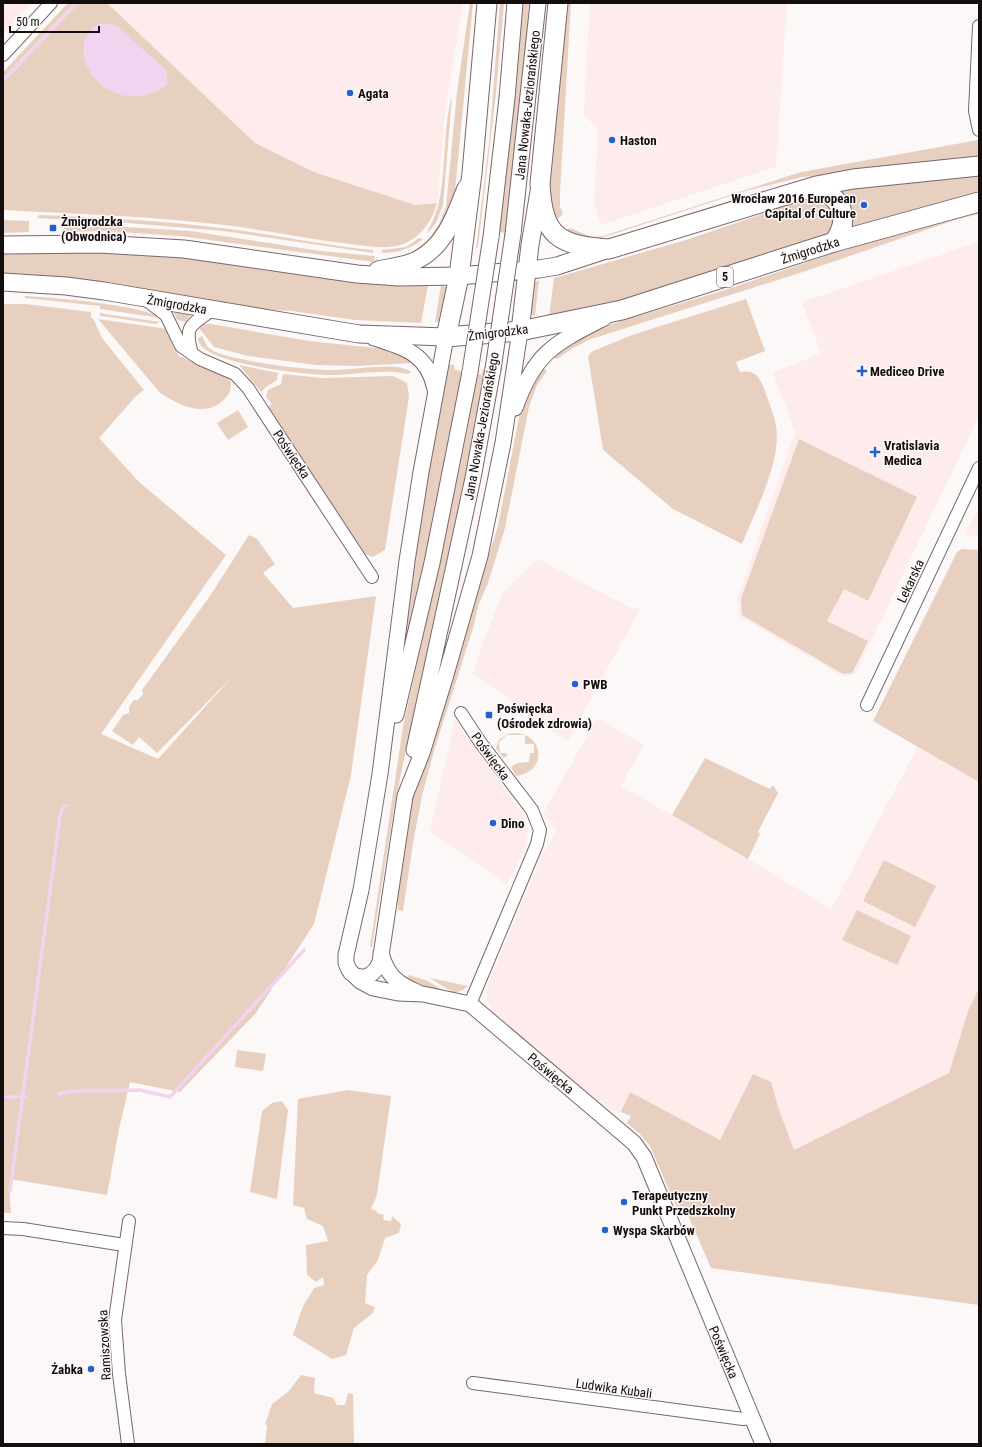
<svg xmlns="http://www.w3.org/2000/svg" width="982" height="1447" font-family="'Roboto Condensed',sans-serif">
	<rect width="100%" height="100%" fill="#fcf8f8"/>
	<!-- built -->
	<path fill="#feebec" d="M 3,3 L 33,3 L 3,34 Z
		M 107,3 L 463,3 L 445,112 L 437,203 L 415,205 L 314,172 L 255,143 Z
		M 590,3 L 787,3 L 776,167 L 601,225 L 594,203 L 598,130 L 584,114 Z
		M 979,242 L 979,416 L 855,674 L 844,677 L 740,617 L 737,600 L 795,432 L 773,373 L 821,353 L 802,302 Z
		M 979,506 L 979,536 L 965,535 Z
		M 538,559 L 631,608 L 640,609 L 568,741 L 534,719 L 503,693 L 473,674 L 484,639 L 503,592 Z
		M 597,718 L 644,745 L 621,786 L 748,859 L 831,909 L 918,747 L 979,782 L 979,988 L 968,1011 L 949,1073 L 711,1268 L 685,1208 L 678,1211 L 650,1146 L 639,1133 L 627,1123 L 631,1116 L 613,1110 L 612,1111 L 573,1081 L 545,1057 L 541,1051 L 527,1043 L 494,1015 L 488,1001 L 487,994 L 489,982 L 542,855 L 557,831 L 543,814 Z
		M 455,720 L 524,817 L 529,830 L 524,850 L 507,885 L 430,831 Z"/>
	<!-- green -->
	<path fill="#e8d0c0" d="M 68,3 L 74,3 L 3,78 L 3,72 Z
		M 79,3 L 107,3 L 255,143 L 314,172 L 415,205 L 437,203 C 433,220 420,238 403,244 C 386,250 367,246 349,244 C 307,239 266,230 224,225 C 150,216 77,214 3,210 L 3,83 Z
		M 470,3 L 473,3 L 454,202 L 435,240 L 431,236 L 439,224 L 446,207 L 457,91 Z
		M 500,3 L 504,3 L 496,93 L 478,247 L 476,248 L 489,143 Z
		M 522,3 L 529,3 L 524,65 L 506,233 L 499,232 L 515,93 Z
		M 564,3 L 571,3 L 560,192 L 560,206 L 563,214 L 555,221 L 547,193 Z
		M 452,96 L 443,205 L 436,223 L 428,233 L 428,230 C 450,196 440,136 452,96 Z
		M 978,140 L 979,158 L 803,177 L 746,191 L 601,238 L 590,239 L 565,231 L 570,228 L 592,237 L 603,236 L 801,172 Z
		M 979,173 L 979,194 L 849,228 L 839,191 L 873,185 Z
		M 813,197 L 828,202 L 835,219 L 831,230 L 826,234 L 619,301 L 549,317 L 554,278 L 686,240 Z
		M 979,209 L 979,214 L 955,220 L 803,272 L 591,339 L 573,348 L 557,359 L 549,356 L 588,331 L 725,290 L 878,238 Z
		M 39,215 C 100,217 161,221 222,228 C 272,234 322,245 373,250 L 373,253 L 223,231 L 128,223 L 37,218 Z
		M 3,220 L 29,221 L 29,232 L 3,233 Z
		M 64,223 L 190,231 L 321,251 L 375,256 L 374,262 L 180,236 L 104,231 L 64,232 Z
		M 419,238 L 423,239 C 411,249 397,253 382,253 L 382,250 L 406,247 Z
		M 68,252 C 188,253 308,271 428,285 L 421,323 L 355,320 L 292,311 L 242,308 L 3,274 L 3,254 Z
		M 539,280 L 535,316 L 529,314 L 532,283 Z
		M 441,285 L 447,288 L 441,321 L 435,322 Z
		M 25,296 C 50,297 143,305 161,318 L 100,309 L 100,306 L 25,298 Z
		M 746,299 L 765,351 L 736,362 L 740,372 C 756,369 760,378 765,391 C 769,403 774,414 776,426 C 782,461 755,511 742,544 L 673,509 L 603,450 L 588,356 L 593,351 L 632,335 Z
		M 3,304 L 26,304 L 91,312 L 91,318 L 93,318 L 102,338 L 144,390 L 137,395 L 99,438 L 139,482 L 226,555 L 101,734 L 158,759 L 233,676 L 157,753 L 139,737 L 133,745 L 112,731 L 123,715 L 129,713 L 129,707 L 134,700 L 138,700 L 143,694 L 142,690 L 210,596 L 249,535 L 257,539 L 275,564 L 263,573 L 293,608 L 376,596 L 351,775 L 314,924 L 256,1013 L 180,1092 L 130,1082 L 119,1129 L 107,1195 L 10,1179 L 9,1188 L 11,1213 L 3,1213 Z
		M 174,312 L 190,315 L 186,322 L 177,320 Z
		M 99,313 L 160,322 L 156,324 L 101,316 Z
		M 98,319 L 168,329 L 172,345 L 179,356 L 228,378 L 231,382 C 231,392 228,397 220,403 C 201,417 178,404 160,393 Z
		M 204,324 L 211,324 L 309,341 L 395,350 L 401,352 L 413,363 L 358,366 L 316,365 L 248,356 L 214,347 L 199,328 Z
		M 202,336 C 205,341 206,346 210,349 C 226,361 315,371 337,370 C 355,370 398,361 411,372 L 408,374 C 382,368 352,376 325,375 C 305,374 197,364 198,338 Z
		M 444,364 L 454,365 L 455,370 L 463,371 L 425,559 L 399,674 L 403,631 Z
		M 239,365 L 278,373 L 277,380 L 266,387 L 261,392 Z
		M 541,366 L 547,371 L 537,385 L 529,407 L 505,528 L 488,583 L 478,606 L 474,625 L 434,751 L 422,796 L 413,843 L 403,911 L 398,910 L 397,892 L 410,809 L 419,773 L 498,526 L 520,412 Z
		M 483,369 L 485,369 L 484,375 L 465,476 L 406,749 L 394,809 L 372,947 L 370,947 L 403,727 L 458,476 L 478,374 L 482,375 Z
		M 283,374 L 323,378 L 393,376 L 407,383 L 409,397 L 385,550 L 373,557 L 364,554 L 268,407 L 272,404 L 266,397 L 268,390 L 281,384 Z
		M 238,410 L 248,427 L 228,440 L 217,423 Z
		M 799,439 L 917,497 L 868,601 L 844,589 L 827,621 L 868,641 L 852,673 L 843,674 L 742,615 L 741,599 Z
		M 962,549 L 979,550 L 979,782 L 873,721 L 957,552 Z
		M 507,734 C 544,727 550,772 516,776 L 511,767 L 517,763 L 529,762 L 530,753 L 534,753 L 534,744 L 525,744 L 525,735 L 507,735 L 499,742 L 500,753 L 507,753 L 507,756 L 503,758 L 496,748 L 499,740 Z
		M 705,758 L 770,789 L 773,785 L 778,793 L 758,832 L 760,834 L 748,859 L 672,815 Z
		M 884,860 L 936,886 L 915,927 L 863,901 Z
		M 857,910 L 911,936 L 897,965 L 842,940 Z
		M 408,975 L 426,980 L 446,992 L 425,989 L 407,982 Z
		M 430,978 L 468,986 L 463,990 L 454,993 Z
		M 979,988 L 979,1305 L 711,1268 L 685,1208 L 678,1211 L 650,1146 L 639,1133 L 627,1123 L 631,1116 L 621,1112 L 630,1092 L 720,1140 L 753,1074 L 771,1082 L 778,1107 L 794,1150 L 949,1073 L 968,1011 Z
		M 237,1050 L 266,1054 L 263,1071 L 235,1067 Z
		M 348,1090 L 391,1096 L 377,1195 L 371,1209 L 377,1211 L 377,1213 L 384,1215 L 383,1220 L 391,1221 L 392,1216 L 401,1224 L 399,1233 L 385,1238 L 378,1260 L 367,1275 L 365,1303 L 375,1307 L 373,1313 L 354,1328 L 346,1355 L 332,1359 L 293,1335 L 303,1306 L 314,1288 L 324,1285 L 323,1277 L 316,1282 L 307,1275 L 306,1245 L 328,1241 L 323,1226 L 307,1219 L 304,1208 L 293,1205 L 298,1099 Z
		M 282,1101 L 288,1110 L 277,1199 L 250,1192 L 262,1111 L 272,1103 Z
		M 301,1375 L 315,1378 L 314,1393 L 333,1398 L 337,1405 L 345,1405 L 348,1393 L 353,1394 L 354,1444 L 265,1444 L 267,1426 L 265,1424 L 272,1404 L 289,1391 Z"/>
	<!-- water -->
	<path fill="#f1d4ef" d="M 74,3 L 79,3 L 3,83 L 3,78 Z
		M 101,23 L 116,25 L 167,71 L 167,85 C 109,126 54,46 101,23 Z"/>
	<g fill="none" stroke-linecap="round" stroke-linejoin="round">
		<!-- stream -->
		<path stroke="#f1d4ef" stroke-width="3.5" d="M 59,1094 L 75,1091 L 140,1090 L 170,1097 L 304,950
			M 5,1097 L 26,1097
			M 10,1191 L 60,816 L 63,807 L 67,805"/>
		<!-- minor casing -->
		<g stroke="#7a6769" stroke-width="14">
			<path id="minor" d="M 979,26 L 975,111 L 979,130
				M 3,55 L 51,3
				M 146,300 L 166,315 L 181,346 L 200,359 L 235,374 L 248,388 L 372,577
				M 192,354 C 184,325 190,326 212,310
				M 867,705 L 979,468
				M 461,713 L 480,742 L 532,810 L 540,830 L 537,844 L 470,1004
				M 3,1228 L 23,1229 L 124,1245
				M 473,1383 L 743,1419 L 752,1418
				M 128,1444 L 119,1374 L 115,1320 L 129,1221"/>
		</g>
		<!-- tertiary casing -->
		<g stroke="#7a6769" stroke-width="17">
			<path id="tertiary" d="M 513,234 L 538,3
				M 491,237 L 507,98 L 515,3
				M 446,337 L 421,472 L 407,561 L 380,774 L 361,890 L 346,955 L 346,963 L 349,970 L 360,981 L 373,988 L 398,993 L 423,994 L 470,1004 L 634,1143 L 644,1157 L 763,1444
				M 374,338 C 404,347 428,354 435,389
				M 515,408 C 535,352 554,344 604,318
				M 396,715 L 432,563 L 470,372
				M 414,750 L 473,478 L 493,369
				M 381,953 C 387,975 396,983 417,992
				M 351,973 C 363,982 375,975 380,962 L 405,796 L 422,753 L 445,678 L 480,556 L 503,443 L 520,331"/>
		</g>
		<!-- secondary casing -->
		<g stroke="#7a6769" stroke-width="19">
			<path id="secondary" d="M 3,245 L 99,244 L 184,249 L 357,274 L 399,277 L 459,276 L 539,269 L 557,266 L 609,249
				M 378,270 C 391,267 405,266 417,260 C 445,246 455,216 466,188
				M 3,282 L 66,286 L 104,291 L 359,334 L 446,337
				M 520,331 L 530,245 L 539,192"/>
		</g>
		<!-- primary casing -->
		<g stroke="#7a6769" stroke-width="21">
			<path id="primary" d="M 487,3 L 472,173 L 459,276 L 446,337 L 520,331 L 622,310 L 834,242 L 979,202
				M 558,3 L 540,184 C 543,237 558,245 609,249 L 816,186 L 853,179 L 979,166
				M 816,186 C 841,198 852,217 834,242"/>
		</g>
		<!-- minor -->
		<use href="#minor" stroke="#fff" stroke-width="12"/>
		<!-- tertiary -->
		<use href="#tertiary" stroke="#fff" stroke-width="15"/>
		<!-- secondary -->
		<use href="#secondary" stroke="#fff" stroke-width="17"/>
		<!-- primary -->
		<use href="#primary" stroke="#fff" stroke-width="19"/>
		<!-- tertiary-bridge casing -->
		<g stroke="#7a6769" stroke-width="17" stroke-linecap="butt">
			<path id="tertiary-bridge" d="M 493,369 L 513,234
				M 470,372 L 491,237"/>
		</g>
		<!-- tertiary-bridge -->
		<use href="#tertiary-bridge" stroke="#fff" stroke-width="15"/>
	</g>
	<!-- markers -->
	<g fill="#2561ce" stroke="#fcf8f8" stroke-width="1.5">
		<circle cx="350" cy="93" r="4"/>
		<circle cx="612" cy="140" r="4"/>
		<circle cx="864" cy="205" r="4"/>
		<rect x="49" y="224" width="8" height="8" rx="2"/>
		<path d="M860 365h4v4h4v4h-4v4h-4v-4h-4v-4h4z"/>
		<path d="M873 446h4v4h4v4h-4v4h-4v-4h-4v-4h4z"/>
		<circle cx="575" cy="684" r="4"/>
		<rect x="485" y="711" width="8" height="8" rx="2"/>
		<circle cx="493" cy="823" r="4"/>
		<circle cx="624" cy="1202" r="4"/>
		<circle cx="605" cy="1230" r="4"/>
		<circle cx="91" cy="1369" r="4"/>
	</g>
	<g text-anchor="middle" stroke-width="3" stroke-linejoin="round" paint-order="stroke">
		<!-- shield labels -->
		<rect fill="#fcf8f8" stroke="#5a5454" stroke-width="1" x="717" y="267" width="16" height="20" rx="3"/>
		<g font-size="12" font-weight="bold" fill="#140d0d">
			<text x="725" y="281">5</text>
		</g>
		<!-- poi labels -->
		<g font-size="13" font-weight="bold" fill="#140d0d" stroke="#fcf8f8" text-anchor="start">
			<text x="358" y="98">Agata</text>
			<text x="620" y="145">Haston</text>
			<text x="856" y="203" text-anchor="end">Wrocław 2016 European<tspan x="856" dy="15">Capital of Culture</tspan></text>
			<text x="61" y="226">Żmigrodzka<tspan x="61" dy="15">(Obwodnica)</tspan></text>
			<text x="870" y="376">Mediceo Drive</text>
			<text x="884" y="450">Vratislavia<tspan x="884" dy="15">Medica</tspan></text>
			<text x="583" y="689">PWB</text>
			<text x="497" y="713">Poświęcka<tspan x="497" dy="15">(Ośrodek zdrowia)</tspan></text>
			<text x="501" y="828">Dino</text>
			<text x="632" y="1200">Terapeutyczny<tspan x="632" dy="15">Punkt Przedszkolny</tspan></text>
			<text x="613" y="1235">Wyspa Skarbów</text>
			<text x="83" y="1374" text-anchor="end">Żabka</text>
		</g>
		<!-- street labels -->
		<g font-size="13" fill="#140d0d" stroke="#fcf8f8">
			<text transform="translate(527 105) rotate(-84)" y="5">Jana Nowaka-Jeziorańskiego</text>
			<text transform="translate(810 250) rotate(-18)" y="5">Żmigrodzka</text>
			<text transform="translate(177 304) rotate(10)" y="5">Żmigrodzka</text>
			<text transform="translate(498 332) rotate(-7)" y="5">Żmigrodzka</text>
			<text transform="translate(481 426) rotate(-80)" y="5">Jana Nowaka-Jeziorańskiego</text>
			<text transform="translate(292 454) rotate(56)" y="5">Poświęcka</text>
			<text transform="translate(910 581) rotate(-65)" y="5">Lekarska</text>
			<text transform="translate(491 756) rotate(54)" y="5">Poświęcka</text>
			<text transform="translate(551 1073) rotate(40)" y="5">Poświęcka</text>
			<text transform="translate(104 1345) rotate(-93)" y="5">Ramiszowska</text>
			<text transform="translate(724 1352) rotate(67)" y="5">Poświęcka</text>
			<text transform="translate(614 1388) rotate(8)" y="5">Ludwika Kubali</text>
		</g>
	</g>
	<!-- border -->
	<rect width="982" height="1447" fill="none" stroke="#140d0d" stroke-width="8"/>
	<!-- scale -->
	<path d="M10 26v6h89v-6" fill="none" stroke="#140d0d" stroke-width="2"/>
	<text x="16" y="26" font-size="12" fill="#140d0d" stroke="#fcf8f8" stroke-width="3" paint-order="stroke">50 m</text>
</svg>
